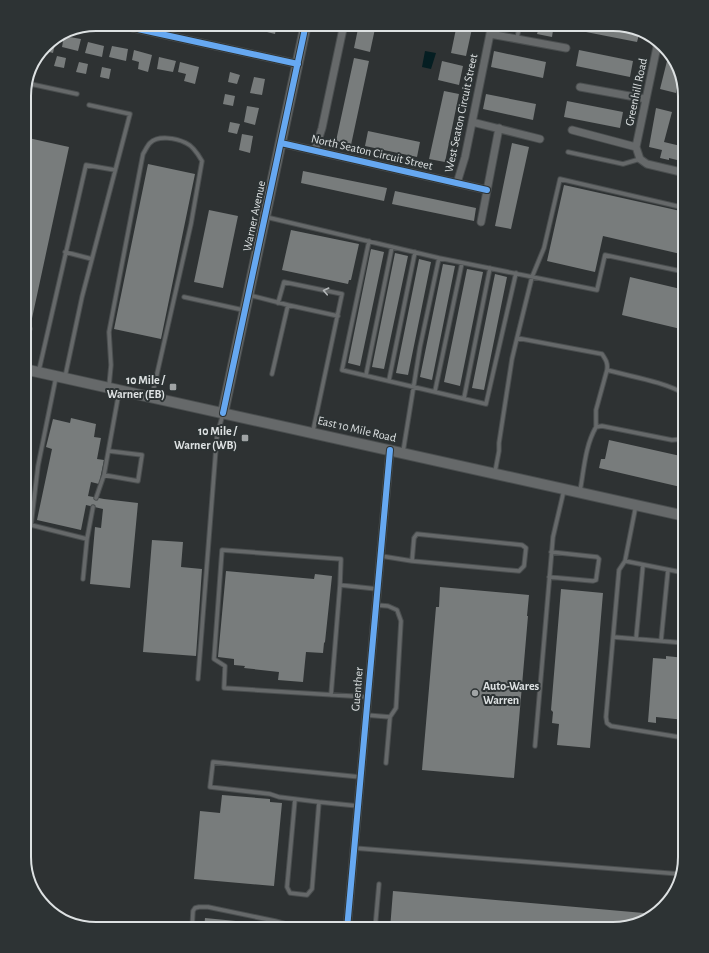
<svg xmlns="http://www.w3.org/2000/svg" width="709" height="953" font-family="'Alegreya Sans',sans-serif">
	<rect width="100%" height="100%" fill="#2e3233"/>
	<!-- water -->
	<path fill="#051e22" d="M 425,51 L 436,53 L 431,69 L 422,67 Z"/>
	<!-- building -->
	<path fill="#787c7c" d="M 231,24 L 245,24 L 244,27 Z
		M 260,24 L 277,24 L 275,34 L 259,30 Z
		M 359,24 L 376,24 L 370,52 L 354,48 Z
		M 457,24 L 473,24 L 466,56 L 451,53 Z
		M 540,24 L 554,24 L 552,37 L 537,34 Z
		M 587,24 L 618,24 L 640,31 L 637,42 L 586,32 Z
		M 64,36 L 81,39 L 78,51 L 62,47 Z
		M 56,39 L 53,53 L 42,50 L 48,42 Z
		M 88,42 L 104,46 L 102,57 L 85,53 Z
		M 112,46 L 128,49 L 126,61 L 109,57 Z
		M 134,50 L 152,55 L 148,72 L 138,69 L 139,62 L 132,60 Z
		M 579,50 L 633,61 L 630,77 L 576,66 Z
		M 494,51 L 546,62 L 543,78 L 491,67 Z
		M 669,53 L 675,60 L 679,75 L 676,93 L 660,89 Z
		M 57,56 L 66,58 L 64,68 L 54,66 Z
		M 159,57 L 176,61 L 173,72 L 157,69 Z
		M 354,58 L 369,61 L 351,145 L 336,141 Z
		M 442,61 L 463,66 L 459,85 L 438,80 Z
		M 79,62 L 88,64 L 86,74 L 76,72 Z
		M 180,62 L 199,67 L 195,84 L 184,81 L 186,74 L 178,72 Z
		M 102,67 L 111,69 L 109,79 L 100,77 Z
		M 230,72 L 240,75 L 237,84 L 228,82 Z
		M 254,77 L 265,79 L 262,95 L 250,93 Z
		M 444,91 L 459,94 L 445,162 L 429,159 Z
		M 225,94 L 235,96 L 233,106 L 223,104 Z
		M 486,94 L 536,104 L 533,120 L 483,109 Z
		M 567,101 L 623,112 L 620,128 L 564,117 Z
		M 247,106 L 259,108 L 255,125 L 244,122 Z
		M 656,108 L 672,112 L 664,142 L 685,147 L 685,162 L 669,158 L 669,160 L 660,158 L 662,150 L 649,147 Z
		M 230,122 L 240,124 L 237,134 L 228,132 Z
		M 368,131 L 420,142 L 417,157 L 365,146 Z
		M 242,134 L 253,136 L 250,153 L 239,150 Z
		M 24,137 L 69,147 L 31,323 L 24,322 Z
		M 512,143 L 529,147 L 511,229 L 495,226 Z
		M 148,164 L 195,174 L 161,339 L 114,329 Z
		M 303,171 L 387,188 L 384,201 L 301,183 Z
		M 564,185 L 685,212 L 685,255 L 603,236 L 595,272 L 547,261 Z
		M 395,191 L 476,208 L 474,221 L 392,204 Z
		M 209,210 L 238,216 L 223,288 L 194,282 Z
		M 291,230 L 359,244 L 351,280 L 349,280 L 348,284 L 282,270 Z
		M 371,249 L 384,252 L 360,366 L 348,363 Z
		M 395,253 L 408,256 L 384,369 L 372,367 Z
		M 419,259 L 431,262 L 408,375 L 396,373 Z
		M 443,264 L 455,266 L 432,380 L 420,377 Z
		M 467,269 L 483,272 L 460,386 L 444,382 Z
		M 495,274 L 507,277 L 484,390 L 472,388 Z
		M 630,277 L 685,290 L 685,330 L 622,315 Z
		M 71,418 L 96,424 L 94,437 L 101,438 L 97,459 L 104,460 L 99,484 L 91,482 L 88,496 L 104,499 L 138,503 L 130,588 L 90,584 L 95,527 L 101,528 L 103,509 L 86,505 L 81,530 L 37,520 L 52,449 L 46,447 L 53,419 L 70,423 Z
		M 609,440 L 685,457 L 685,488 L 599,468 L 601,459 L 605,459 Z
		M 152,540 L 183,542 L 181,567 L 202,569 L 196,656 L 143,652 Z
		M 226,571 L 314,579 L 315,574 L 332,576 L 325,642 L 324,643 L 323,653 L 306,652 L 303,682 L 278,680 L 279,672 L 244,668 L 245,666 L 234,665 L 234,659 L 218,657 Z
		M 440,587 L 529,595 L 527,616 L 528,616 L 514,778 L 422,770 L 436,607 L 439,607 Z
		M 561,589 L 603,593 L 590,748 L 557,745 L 559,724 L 552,723 L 553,712 L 551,710 Z
		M 666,656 L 685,658 L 685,720 L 656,717 L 656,723 L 648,722 L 653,658 L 666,659 Z
		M 222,795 L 270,799 L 270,802 L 282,803 L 274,886 L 194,879 L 200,811 L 220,813 Z
		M 393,891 L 655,914 L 649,919 L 614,929 L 390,929 Z
		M 205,918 L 246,922 L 245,929 L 204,929 Z"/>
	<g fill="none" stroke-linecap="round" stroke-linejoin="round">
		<!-- lane casing -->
		<g stroke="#4a4e4f" stroke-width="5.5">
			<path id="lane" d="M 517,38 L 520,24
				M 26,83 L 77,94
				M 568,152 L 623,164 L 640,159
				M 266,217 L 439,258 L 420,347 L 403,452
				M 369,241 L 342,370 L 486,404 L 516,273
				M 65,252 L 92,259
				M 439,258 L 597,290 L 605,255 L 685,272
				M 249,295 L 288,305 L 272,374
				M 184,297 L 243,310
				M 278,303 L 284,282 L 342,294 L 313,431
				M 288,305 L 338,316
				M 24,328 L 30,329
				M 517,338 L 532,277 L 544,248 L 560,179 L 685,208
				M 39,370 L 86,165 L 115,170
				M 366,375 L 392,247
				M 56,377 L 38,466 L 31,525 L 87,539 L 93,507
				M 65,377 L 82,297 L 130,114 L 89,105
				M 389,380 L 415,252
				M 109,386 L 111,365 L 109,332 L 143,154 C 145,151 147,146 150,143 C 158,135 176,138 186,143 C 193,146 198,154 202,161 L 191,224 L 152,396
				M 435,391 L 462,263
				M 464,398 L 490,268
				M 596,427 L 596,410 L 607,370
				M 495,472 L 499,451 L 499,443 L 512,359 L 517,338 L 602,354 C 606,360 608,363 607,370 C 632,377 662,381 685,394
				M 104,475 L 138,481 L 142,455 L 109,451
				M 580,491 C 584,470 585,446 596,427 L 602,426 L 672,440 L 683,439 L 685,438
				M 96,498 L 104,475 L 119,392
				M 636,505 L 625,561 L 619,570 L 606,717 L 607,723 L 611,726 L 685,738
				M 381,556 L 412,561 L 519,571 L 524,566 L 526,548 L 522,545 L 417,534 L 414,538 L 412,561
				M 625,561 L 685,573
				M 549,577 L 593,581 L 596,580 L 599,559 L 597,557 L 551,552
				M 83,579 L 87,539
				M 613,637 L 685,643
				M 636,639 L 643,565
				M 661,641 L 668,570
				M 198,679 L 217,435 L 223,414
				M 331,695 L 340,585
				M 367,697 L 224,688 L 225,666 L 214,659 L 222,550 L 341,559 L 340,585 L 377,589
				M 366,715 L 390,717 L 396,708 L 401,621 L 397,610 L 388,606 L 376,605
				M 535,746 L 553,537 L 564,490
				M 386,763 L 390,717
				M 295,799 L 319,802
				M 358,806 L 319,802 L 312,889 L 307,895 L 290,893 L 287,887 L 295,799 L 279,797 L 270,794 L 210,787 L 213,762 L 360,777
				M 354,848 L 680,874
				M 192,929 L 193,911 L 195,908 L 199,907 L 208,907 L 275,921 L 304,929
				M 375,929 L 379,884"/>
		</g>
		<!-- street casing -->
		<g stroke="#4a4e4f" stroke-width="9">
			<path id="street" d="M 115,24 L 298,64
				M 490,34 L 566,48
				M 658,42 L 636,147 L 640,159 L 647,164 L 685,173
				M 580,87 L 646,99
				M 472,122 L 540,139
				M 572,130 L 636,147
				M 281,143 L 487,190
				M 315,150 L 322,128 L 344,24
				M 457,183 L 465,157 L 492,24
				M 481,222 L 499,128
				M 347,929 L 390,450"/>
		</g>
		<!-- secondary casing -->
		<g stroke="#4a4e4f" stroke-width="12">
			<path id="secondary" d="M 24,369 L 685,516
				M 223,413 L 306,24"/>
		</g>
		<!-- lane -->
		<use href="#lane" stroke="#66696a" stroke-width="3.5"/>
		<!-- street -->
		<use href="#street" stroke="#66696a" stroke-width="7"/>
		<!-- secondary -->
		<use href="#secondary" stroke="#66696a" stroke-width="10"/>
		<!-- cycleway casing -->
		<g stroke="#2d3334" stroke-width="8">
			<path id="cycleway" d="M 115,24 L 298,64
				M 281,143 L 487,190
				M 223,413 L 306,24
				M 347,929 L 390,450"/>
		</g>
		<!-- cycleway -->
		<use href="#cycleway" stroke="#66a8f1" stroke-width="6"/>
	</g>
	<!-- one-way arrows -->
	<defs><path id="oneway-chevron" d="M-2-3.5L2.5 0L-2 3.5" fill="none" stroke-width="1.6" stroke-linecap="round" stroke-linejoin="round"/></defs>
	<use stroke="#b3b7b8" href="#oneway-chevron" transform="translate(326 291) rotate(-168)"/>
	<!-- markers -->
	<g fill="#a0a4a5" stroke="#2d3334" stroke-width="1.5">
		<rect x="169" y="383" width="8" height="8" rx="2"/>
		<rect x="241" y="434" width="8" height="8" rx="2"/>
		<circle cx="475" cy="693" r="4"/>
	</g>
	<g text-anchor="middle" stroke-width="4" stroke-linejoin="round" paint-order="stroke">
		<!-- street labels -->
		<g font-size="12" fill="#dde1e2" stroke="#2d3334">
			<text transform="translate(636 92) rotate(-78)" y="4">Greenhill Road</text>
			<text transform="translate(461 113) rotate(-78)" y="4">West Seaton Circuit Street</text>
			<text transform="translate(372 152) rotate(13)" y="4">North Seaton Circuit Street</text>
			<text transform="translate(254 216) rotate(-78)" y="4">Warner Avenue</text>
			<text transform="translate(357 429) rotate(13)" y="4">East 10 Mile Road</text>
			<text transform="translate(357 689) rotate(-85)" y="4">Guenther</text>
		</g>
		<!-- poi labels -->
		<g font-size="12" font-weight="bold" fill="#dde1e2" stroke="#2d3334" text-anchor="end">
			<text x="165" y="384">10 Mile /<tspan x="165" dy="14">Warner (EB)</tspan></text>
			<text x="237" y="435">10 Mile /<tspan x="237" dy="14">Warner (WB)</tspan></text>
			<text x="483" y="690" text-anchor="start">Auto-Wares<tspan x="483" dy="14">Warren</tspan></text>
		</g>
	</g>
	<!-- crop -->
	<path d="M0 0H709V953H0ZM96 31H613A65 65 0 0 1 678 96V857A65 65 0 0 1 613 922H96A65 65 0 0 1 31 857V96A65 65 0 0 1 96 31Z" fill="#2d3334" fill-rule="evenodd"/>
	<path fill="none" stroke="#dde1e2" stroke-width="2" d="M96 31H613A65 65 0 0 1 678 96V857A65 65 0 0 1 613 922H96A65 65 0 0 1 31 857V96A65 65 0 0 1 96 31Z"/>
</svg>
